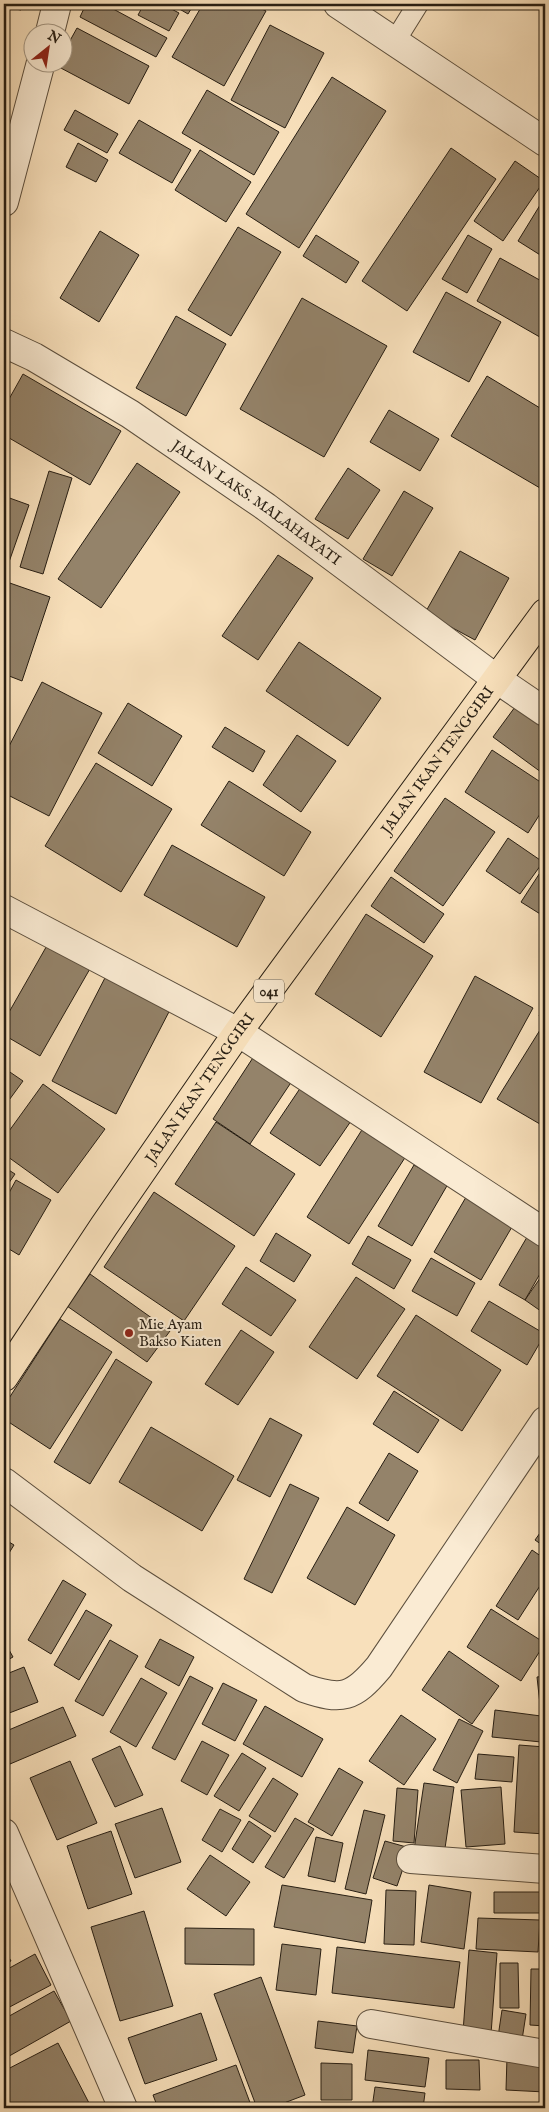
<svg xmlns="http://www.w3.org/2000/svg" width="549" height="2112" font-family="'IM FELL English',serif">
	<rect width="100%" height="100%" fill="#f8e0bb"/>
	<filter id="stains"><feTurbulence type="fractalNoise" baseFrequency=".004" numOctaves="4"/><feColorMatrix values="0 0 0 0 .2 0 0 0 0 .09 0 0 0 0 .02 0 0 0 .5 -.17"/></filter>
	<radialGradient id="worn" r=".72"><stop offset=".6" stop-color="#630" stop-opacity="0"/><stop offset="1" stop-color="#630" stop-opacity=".3"/></radialGradient>
	<!-- building -->
	<path fill="#94836a" stroke="#271e13" d="M 4,4 L 22,4 L 21,10 L 4,7 Z
		M 86,4 L 104,4 L 167,38 L 156,57 L 80,17 Z
		M 144,4 L 162,4 L 179,13 L 169,31 L 138,15 Z
		M 171,4 L 194,4 L 188,14 Z
		M 203,4 L 252,4 L 266,11 L 224,86 L 172,57 Z
		M 270,25 L 324,53 L 285,128 L 231,100 Z
		M 77,28 L 149,66 L 129,104 L 57,66 L 58,62 L 62,62 L 62,55 Z
		M 332,77 L 386,111 L 299,248 L 246,214 Z
		M 207,90 L 279,132 L 254,175 L 182,133 Z
		M 75,110 L 118,134 L 107,153 L 64,130 Z
		M 139,120 L 191,150 L 172,183 L 119,153 Z
		M 78,143 L 108,160 L 96,182 L 66,167 Z
		M 451,148 L 496,179 L 407,311 L 362,281 Z
		M 200,150 L 251,182 L 226,222 L 175,190 Z
		M 515,161 L 544,181 L 503,241 L 474,221 Z
		M 545,197 L 545,258 L 518,241 Z
		M 238,227 L 281,252 L 231,336 L 188,310 Z
		M 100,231 L 139,255 L 99,322 L 60,298 Z
		M 316,235 L 359,262 L 346,283 L 303,256 Z
		M 468,235 L 492,249 L 467,293 L 442,279 Z
		M 500,258 L 545,283 L 545,340 L 477,301 Z
		M 446,292 L 501,322 L 469,382 L 413,352 Z
		M 302,298 L 387,346 L 324,457 L 240,409 Z
		M 176,316 L 226,344 L 186,416 L 136,388 Z
		M 23,374 L 121,431 L 90,485 L 4,435 L 4,408 Z
		M 487,376 L 545,411 L 545,479 L 540,488 L 451,436 Z
		M 389,410 L 439,439 L 420,471 L 370,442 Z
		M 137,463 L 180,492 L 101,608 L 58,579 Z
		M 348,468 L 380,490 L 348,539 L 315,519 Z
		M 49,471 L 72,478 L 43,574 L 20,567 Z
		M 404,491 L 433,508 L 392,576 L 363,559 Z
		M 4,496 L 29,505 L 9,562 L 4,560 Z
		M 460,551 L 509,578 L 475,640 L 425,613 Z
		M 278,555 L 313,578 L 258,660 L 222,636 Z
		M 4,581 L 50,597 L 22,681 L 4,674 Z
		M 299,642 L 381,698 L 348,746 L 266,691 Z
		M 42,682 L 102,713 L 49,816 L 4,793 L 4,756 Z
		M 128,703 L 182,736 L 152,786 L 98,753 Z
		M 515,707 L 545,729 L 545,775 L 493,737 Z
		M 225,727 L 265,751 L 253,772 L 212,747 Z
		M 297,735 L 336,761 L 301,812 L 263,785 Z
		M 492,750 L 545,785 L 545,806 L 528,833 L 465,792 Z
		M 96,763 L 172,809 L 121,892 L 45,846 Z
		M 229,781 L 311,832 L 284,876 L 201,825 Z
		M 445,798 L 495,832 L 443,906 L 394,871 Z
		M 508,838 L 543,862 L 520,894 L 486,871 Z
		M 172,845 L 265,897 L 237,947 L 144,895 Z
		M 545,865 L 545,917 L 521,902 Z
		M 391,877 L 444,914 L 424,943 L 371,906 Z
		M 366,914 L 433,956 L 381,1037 L 315,994 Z
		M 49,942 L 91,967 L 40,1056 L 4,1035 L 4,1021 Z
		M 108,972 L 172,1006 L 116,1114 L 52,1081 Z
		M 475,976 L 533,1008 L 481,1103 L 424,1072 Z
		M 545,1006 L 545,1020 L 539,1016 Z
		M 540,1030 L 545,1033 L 545,1127 L 497,1099 Z
		M 258,1050 L 296,1075 L 250,1144 L 213,1119 Z
		M 4,1068 L 23,1081 L 4,1107 Z
		M 43,1084 L 105,1129 L 58,1193 L 4,1154 L 4,1138 Z
		M 301,1087 L 351,1121 L 320,1166 L 270,1133 Z
		M 216,1122 L 295,1174 L 254,1236 L 175,1184 Z
		M 365,1125 L 408,1153 L 349,1244 L 307,1217 Z
		M 414,1165 L 448,1184 L 412,1246 L 378,1226 Z
		M 4,1167 L 15,1174 L 4,1190 Z
		M 16,1180 L 51,1200 L 19,1255 L 4,1246 L 4,1202 Z
		M 154,1192 L 235,1246 L 184,1321 L 104,1267 Z
		M 469,1192 L 516,1220 L 481,1280 L 434,1252 Z
		M 530,1232 L 545,1241 L 545,1265 L 525,1300 L 499,1285 Z
		M 276,1233 L 311,1255 L 294,1282 L 260,1261 Z
		M 368,1236 L 411,1260 L 394,1289 L 352,1264 Z
		M 431,1258 L 475,1283 L 457,1316 L 412,1291 Z
		M 246,1267 L 296,1300 L 271,1336 L 222,1304 Z
		M 545,1271 L 545,1314 L 525,1300 Z
		M 90,1274 L 170,1331 L 147,1362 L 67,1306 Z
		M 356,1277 L 405,1309 L 357,1379 L 309,1347 Z
		M 489,1301 L 545,1334 L 527,1365 L 471,1331 Z
		M 416,1315 L 501,1370 L 462,1431 L 377,1376 Z
		M 60,1319 L 112,1352 L 50,1449 L 4,1419 L 4,1406 Z
		M 241,1330 L 274,1352 L 238,1405 L 205,1384 Z
		M 116,1359 L 152,1382 L 90,1484 L 54,1462 Z
		M 394,1391 L 439,1420 L 418,1453 L 373,1424 Z
		M 270,1418 L 302,1435 L 270,1497 L 237,1480 Z
		M 151,1427 L 234,1476 L 202,1531 L 119,1482 Z
		M 389,1453 L 418,1471 L 388,1521 L 359,1503 Z
		M 290,1484 L 319,1498 L 272,1593 L 244,1579 Z
		M 347,1507 L 395,1535 L 355,1605 L 307,1578 Z
		M 545,1526 L 545,1547 L 535,1540 Z
		M 4,1539 L 14,1545 L 4,1561 Z
		M 532,1550 L 545,1559 L 545,1578 L 518,1620 L 496,1606 Z
		M 63,1580 L 86,1594 L 51,1654 L 28,1640 Z
		M 491,1609 L 545,1643 L 521,1681 L 467,1647 Z
		M 86,1610 L 112,1625 L 79,1680 L 54,1665 Z
		M 160,1639 L 194,1657 L 179,1686 L 145,1667 Z
		M 110,1640 L 138,1656 L 103,1716 L 75,1701 Z
		M 4,1641 L 13,1657 L 4,1662 Z
		M 449,1651 L 499,1686 L 472,1724 L 422,1690 Z
		M 24,1667 L 38,1702 L 4,1715 L 4,1675 Z
		M 190,1676 L 213,1688 L 175,1760 L 152,1748 Z
		M 545,1676 L 545,1722 L 542,1723 L 537,1677 Z
		M 141,1678 L 167,1693 L 136,1747 L 110,1732 Z
		M 223,1683 L 257,1700 L 235,1741 L 202,1724 Z
		M 265,1706 L 323,1739 L 302,1777 L 243,1744 Z
		M 63,1707 L 76,1736 L 10,1764 L 4,1750 L 4,1732 Z
		M 495,1710 L 541,1716 L 541,1742 L 492,1737 Z
		M 401,1715 L 436,1739 L 404,1785 L 369,1761 Z
		M 459,1719 L 483,1731 L 457,1783 L 433,1770 Z
		M 202,1741 L 229,1755 L 207,1795 L 181,1781 Z
		M 519,1745 L 545,1747 L 545,1834 L 514,1832 Z
		M 120,1746 L 143,1795 L 115,1807 L 92,1759 Z
		M 242,1753 L 266,1768 L 239,1811 L 214,1796 Z
		M 478,1754 L 514,1757 L 512,1782 L 475,1779 Z
		M 70,1761 L 97,1823 L 57,1840 L 30,1778 Z
		M 339,1768 L 363,1782 L 332,1836 L 308,1822 Z
		M 273,1778 L 298,1794 L 275,1832 L 249,1816 Z
		M 424,1783 L 454,1787 L 444,1855 L 414,1850 Z
		M 501,1787 L 505,1844 L 466,1847 L 461,1790 Z
		M 397,1788 L 418,1790 L 414,1843 L 393,1841 Z
		M 162,1808 L 181,1862 L 135,1878 L 115,1824 Z
		M 220,1809 L 241,1820 L 222,1852 L 202,1840 Z
		M 364,1810 L 385,1815 L 366,1894 L 345,1889 Z
		M 295,1818 L 314,1829 L 284,1878 L 265,1867 Z
		M 249,1821 L 271,1836 L 253,1863 L 232,1849 Z
		M 111,1831 L 132,1894 L 88,1909 L 67,1846 Z
		M 316,1837 L 343,1843 L 335,1882 L 308,1876 Z
		M 385,1841 L 410,1848 L 397,1886 L 373,1878 Z
		M 210,1855 L 250,1882 L 226,1916 L 187,1889 Z
		M 282,1885 L 372,1900 L 365,1943 L 274,1927 Z
		M 429,1885 L 471,1892 L 464,1949 L 421,1942 Z
		M 386,1890 L 416,1891 L 414,1945 L 384,1944 Z
		M 494,1892 L 545,1892 L 545,1913 L 494,1913 Z
		M 144,1911 L 173,2006 L 120,2021 L 91,1927 Z
		M 478,1918 L 540,1920 L 538,1952 L 476,1949 Z
		M 185,1928 L 254,1929 L 254,1965 L 185,1964 Z
		M 282,1944 L 321,1949 L 316,1995 L 276,1990 Z
		M 337,1947 L 460,1962 L 454,2008 L 332,1993 Z
		M 4,1949 L 11,1961 L 4,1964 Z
		M 469,1950 L 497,1953 L 491,2034 L 463,2032 Z
		M 35,1954 L 51,1985 L 4,2010 L 4,1971 Z
		M 500,1963 L 518,1963 L 519,2008 L 500,2008 Z
		M 531,1969 L 545,1969 L 545,2026 L 530,2025 Z
		M 261,1977 L 305,2095 L 271,2108 L 257,2108 L 214,1994 Z
		M 54,1991 L 71,2021 L 4,2059 L 4,2019 Z
		M 502,2010 L 526,2014 L 522,2040 L 498,2037 Z
		M 201,2013 L 217,2060 L 145,2084 L 128,2038 Z
		M 318,2021 L 357,2026 L 353,2053 L 315,2048 Z
		M 58,2043 L 89,2103 L 78,2108 L 12,2108 L 4,2092 L 4,2071 Z
		M 368,2050 L 429,2058 L 425,2087 L 365,2080 Z
		M 507,2057 L 545,2060 L 545,2092 L 506,2090 Z
		M 446,2060 L 479,2060 L 480,2090 L 446,2089 Z
		M 321,2063 L 352,2064 L 352,2100 L 321,2100 Z
		M 236,2065 L 252,2108 L 158,2108 L 153,2095 Z
		M 375,2087 L 425,2093 L 423,2108 L 372,2108 Z"/>
	<g fill="none" stroke-linecap="round" stroke-linejoin="round">
		<!-- service casing -->
		<g stroke="#5b4e3d" stroke-width="22">
			<path id="service" d="M 395,41 L 418,4"/>
		</g>
		<!-- minor casing -->
		<g stroke="#5b4e3d" stroke-width="30">
			<path id="minor" d="M 338,4 L 545,142
				M 50,32 L 57,4
				M 4,202 L 41,62
				M 4,909 L 238,1032 L 545,1233
				M 4,1482 L 132,1578 L 304,1688 C 342,1701 353,1698 379,1667 L 545,1421
				M 4,1833 L 123,2108
				M 411,1859 L 545,1869
				M 371,2024 L 545,2054"/>
		</g>
		<!-- tertiary casing -->
		<g stroke="#5b4e3d" stroke-width="30">
			<g id="tertiary">
				<path id="s1" d="M 4,343 L 34,357 L 130,414 L 266,507 L 498,680 L 545,712"/>
			</g>
		</g>
		<!-- primary casing -->
		<g stroke="#271e13" stroke-width="30">
			<g id="primary">
				<path id="s2" d="M 4,1377 L 104,1226 L 238,1032 L 545,613"/>
			</g>
		</g>
		<!-- service -->
		<use href="#service" stroke="#faebd3" stroke-width="20"/>
		<!-- minor -->
		<use href="#minor" stroke="#faebd3" stroke-width="28"/>
		<!-- tertiary -->
		<use href="#tertiary" stroke="#faebd3" stroke-width="28"/>
		<!-- primary -->
		<use href="#primary" stroke="#f8e0bb" stroke-width="28"/>
	</g>
	<!-- markers -->
	<circle fill="#8f2418" stroke="#faebd3" stroke-width="2" cx="129" cy="1333" r="5"/>
	<g text-anchor="middle" stroke-width="4" stroke-linejoin="round" paint-order="stroke">
		<!-- shield labels -->
		<rect fill="#faebd3" stroke="#665c4d" stroke-width="1" x="254" y="979.5" width="30" height="23" rx="4"/>
		<g font-size="14" font-weight="bold" fill="#271e13">
			<text x="269" y="996">041</text>
		</g>
		<!-- street labels -->
		<g font-size="15" fill="#271e13" stroke="#faebd3">
			<text dy="5" stroke="none"><textPath href="#s1" startOffset="299">JALAN LAKS. MALAHAYATI</textPath></text>
			<text dy="5" stroke="none"><textPath href="#s2" startOffset="754">JALAN IKAN TENGGIRI</textPath></text>
			<text dy="5" stroke="none"><textPath href="#s2" startOffset="349">JALAN IKAN TENGGIRI</textPath></text>
		</g>
		<!-- poi labels -->
		<g font-size="15" fill="#271e13" stroke="#faebd3" text-anchor="start">
			<text x="139" y="1329">Mie Ayam<tspan x="139" dy="17">Bakso Kiaten</tspan></text>
		</g>
	</g>
	<!-- margin -->
	<rect width="549" height="2112" fill="none" stroke="#f8e0bb" stroke-width="20"/>
	<rect x="5" y="5" width="539" height="2102" fill="none" stroke="#271e13" stroke-width="2.5"/>
	<rect x="10" y="10" width="529" height="2092" fill="none" stroke="#271e13"/>
	<!-- north arrow -->
	<g transform="translate(48 48) rotate(30)"><circle r="24" fill="#faebd3" stroke="#a69986"/>
	<path d="M0-4L9 19L0 12L-9 19Z" fill="#8f2418"/>
	<text y="-8" font-size="14" font-weight="bold" text-anchor="middle" fill="#271e13">N</text>
	</g>
	<rect width="100%" height="100%" filter="url(#stains)"/>
	<rect width="100%" height="100%" fill="url(#worn)"/>
</svg>
